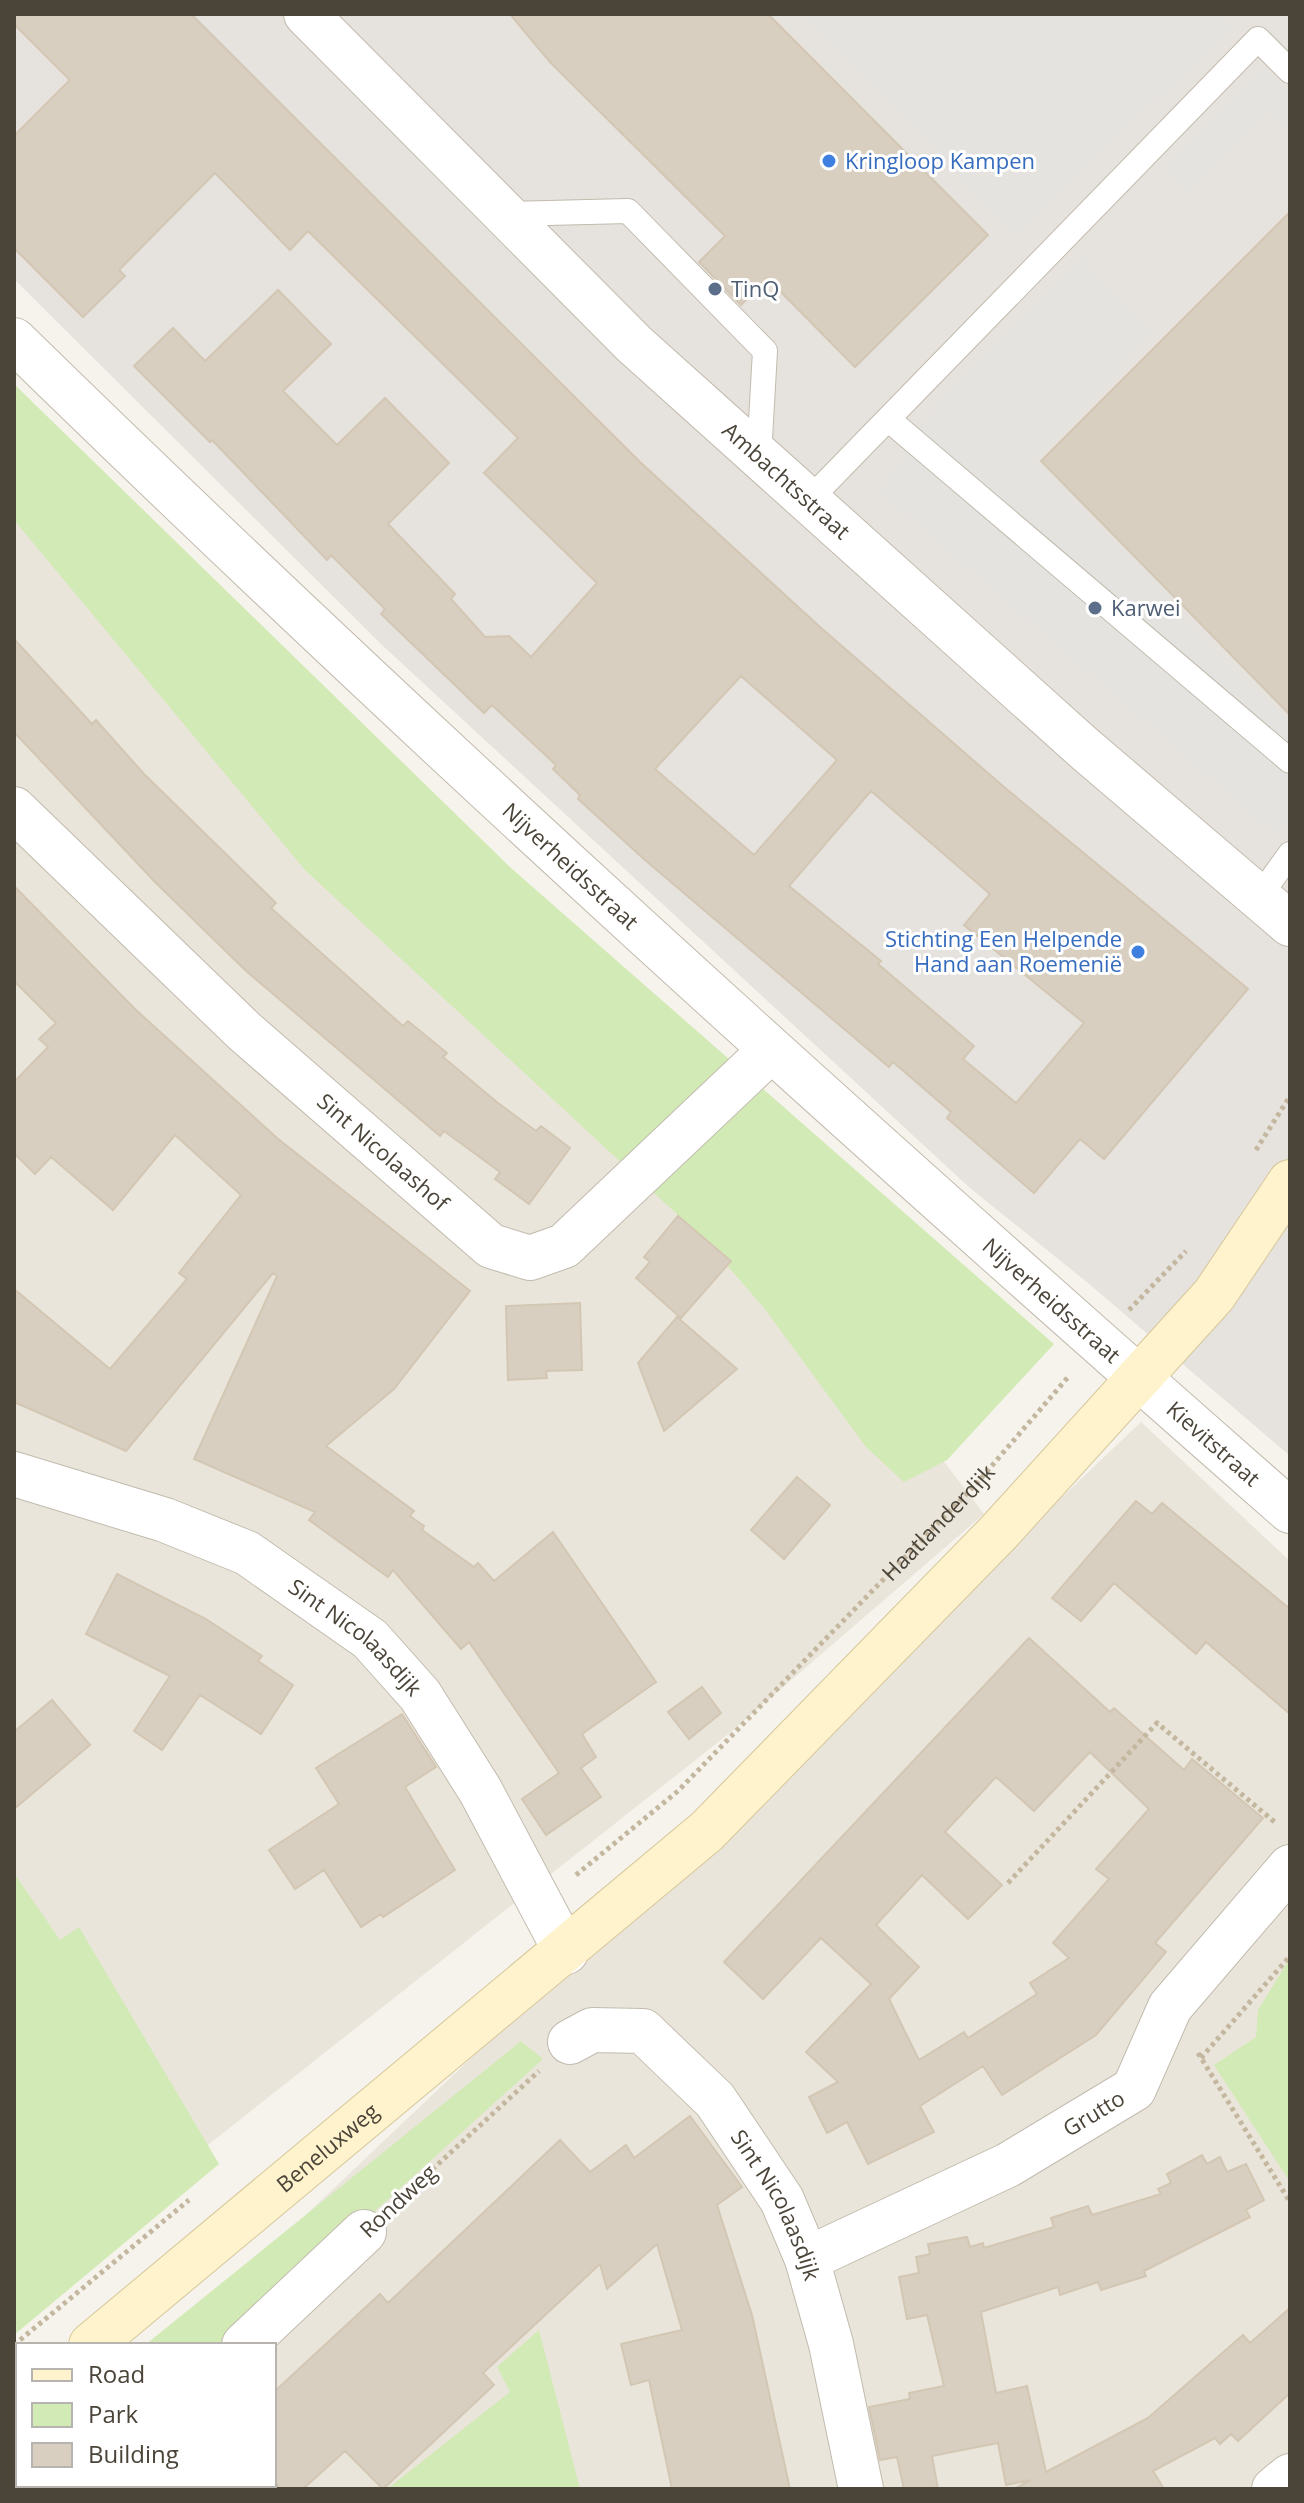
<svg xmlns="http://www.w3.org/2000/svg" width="1304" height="2503" font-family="'Open Sans',sans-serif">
	<rect width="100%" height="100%" fill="#f6f3ec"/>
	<!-- residential -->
	<path fill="#eae5da" d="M 14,506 L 909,1416 L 984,1514 L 731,1732 L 14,2298 Z
		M 1141,1422 L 1290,1561 L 1290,2489 L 17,2489 L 21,2485 L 274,2485 L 274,2345 L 169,2345 Z"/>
	<!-- industrial -->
	<path fill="#e6e2dd" d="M 14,14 L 1290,14 L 1290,1456 L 1088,1283 L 970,1188 L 382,645 L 14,279 Z"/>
	<!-- green -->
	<path fill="#d2eab5" d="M 14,384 L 511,868 L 1054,1344 L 947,1460 L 904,1482 L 866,1447 L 764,1308 L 707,1242 L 305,870 L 14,520 Z
		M 14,1873 L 60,1940 L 79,1927 L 219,2164 L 14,2335 Z
		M 1290,1958 L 1290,2182 L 1214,2065 L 1256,2037 L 1258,2010 Z
		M 521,2041 L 543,2059 L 227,2345 L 145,2345 Z
		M 539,2330 L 580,2489 L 387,2489 L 510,2392 L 497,2367 Z
		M 18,2449 L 18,2485 L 72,2485 L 68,2489 L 14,2489 L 14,2452 Z"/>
	<!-- parking -->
	<path fill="#e5e3e0" d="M 803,14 L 1217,14 L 1232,30 L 1075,175 L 1017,236 Z
		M 1263,68 L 1290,95 L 1290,138 L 1265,113 L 1185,192 L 1162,168 Z
		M 1081,256 L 1151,335 L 1033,462 L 1290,724 L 1290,815 L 1275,834 L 880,492 L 941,398 Z"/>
	<!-- building -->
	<path fill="#d8cfc1" stroke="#d3c7b4" stroke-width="2" fill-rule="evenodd" d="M 14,14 L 191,14 L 640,462 L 820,627 L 1004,787 L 1248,989 L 1104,1159 L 1080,1139 L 1034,1193 L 947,1118 L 951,1112 L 893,1062 L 889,1067 L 645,860 L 578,799 L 580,795 L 553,769 L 556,765 L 492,705 L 484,713 L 381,614 L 385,609 L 331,555 L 327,560 L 212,440 L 210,442 L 134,366 L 173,328 L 205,361 L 278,290 L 331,344 L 283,391 L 337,445 L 385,398 L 449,463 L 388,524 L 455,594 L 451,599 L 485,637 L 509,636 L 531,657 L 597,583 L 484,473 L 518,438 L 308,231 L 290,250 L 215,173 L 119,270 L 125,276 L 83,317 L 14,248 L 14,136 L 70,80 L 14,24 ZM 741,676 L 837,760 L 754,855 L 655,769 ZM 871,791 L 990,894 L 964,925 L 1084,1023 L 1016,1103 L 963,1059 L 974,1046 L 878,964 L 881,961 L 789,886 Z
		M 510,14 L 768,14 L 988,235 L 855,367 L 767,278 L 741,305 L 699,262 L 725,236 L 550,62 Z
		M 1290,212 L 1290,715 L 1041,461 Z
		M 14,639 L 92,724 L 96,720 L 144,774 L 276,903 L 271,908 L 403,1026 L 408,1021 L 447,1053 L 443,1057 L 498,1103 L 536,1131 L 541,1126 L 570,1148 L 529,1204 L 495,1179 L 500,1172 L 444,1131 L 440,1136 L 245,970 L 154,881 L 14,732 Z
		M 14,886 L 136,1010 L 277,1138 L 470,1291 L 394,1389 L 326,1446 L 414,1511 L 410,1516 L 424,1526 L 422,1530 L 474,1567 L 478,1563 L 494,1581 L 553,1532 L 656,1682 L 582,1734 L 596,1757 L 581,1768 L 601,1797 L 546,1835 L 522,1799 L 559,1773 L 469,1642 L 461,1649 L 393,1570 L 388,1577 L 309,1520 L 315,1512 L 194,1459 L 277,1276 L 273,1273 L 126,1451 L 14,1402 L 14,1289 L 110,1369 L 187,1279 L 179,1273 L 241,1195 L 175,1135 L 113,1210 L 51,1157 L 35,1174 L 14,1153 L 14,1082 L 48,1047 L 39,1039 L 56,1023 L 14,981 Z
		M 678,1216 L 731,1261 L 681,1318 L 636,1278 L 650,1262 L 644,1257 Z
		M 580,1303 L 582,1370 L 546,1371 L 547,1378 L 508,1380 L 506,1306 Z
		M 677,1317 L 737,1369 L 664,1431 L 638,1363 Z
		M 797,1477 L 830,1505 L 784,1559 L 751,1530 Z
		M 1136,1501 L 1152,1514 L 1162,1503 L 1290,1609 L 1290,1714 L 1206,1642 L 1196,1654 L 1114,1583 L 1081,1621 L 1052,1598 Z
		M 117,1574 L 206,1619 L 262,1656 L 258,1661 L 293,1685 L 261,1734 L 200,1695 L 162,1750 L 134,1731 L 170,1676 L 86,1634 Z
		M 1029,1638 L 1110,1712 L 1114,1708 L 1184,1770 L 1192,1759 L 1263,1818 L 1155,1943 L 1166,1952 L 1096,2035 L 1002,2095 L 983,2066 L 920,2106 L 934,2132 L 868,2164 L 847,2122 L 827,2133 L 809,2097 L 838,2082 L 806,2052 L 871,1984 L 821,1938 L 763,1999 L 724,1962 ZM 1090,1752 L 1149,1809 L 1096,1869 L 1109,1879 L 1053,1943 L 1069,1958 L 1030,1983 L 1037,1994 L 968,2038 L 964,2032 L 919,2060 L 889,1999 L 919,1967 L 876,1925 L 922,1875 L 968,1919 L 1002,1885 L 945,1832 L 996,1777 L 1034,1811 Z
		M 702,1687 L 721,1713 L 689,1739 L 668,1712 Z
		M 52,1700 L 90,1745 L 14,1809 L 14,1732 Z
		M 402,1714 L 436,1767 L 405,1787 L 455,1870 L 383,1917 L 381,1914 L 361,1927 L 324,1870 L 295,1889 L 269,1850 L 339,1804 L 316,1768 Z
		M 690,2116 L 742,2187 L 717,2205 L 752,2315 L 790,2489 L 672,2489 L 649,2380 L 631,2385 L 621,2344 L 682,2330 L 657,2244 L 607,2289 L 600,2264 L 483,2373 L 494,2385 L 383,2489 L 345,2451 L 303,2489 L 274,2489 L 274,2392 L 380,2294 L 388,2303 L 560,2140 L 590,2172 L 626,2145 L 634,2158 Z
		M 1202,2155 L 1207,2164 L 1220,2157 L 1227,2172 L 1246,2164 L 1264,2200 L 1246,2210 L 1250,2217 L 1144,2271 L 1146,2276 L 1101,2290 L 1098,2282 L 1060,2295 L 1058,2287 L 981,2312 L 996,2393 L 1027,2386 L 1046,2472 L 1148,2418 L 1243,2335 L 1250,2343 L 1290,2308 L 1290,2393 L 1238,2441 L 1231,2434 L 1220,2444 L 1215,2438 L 1153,2471 L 1164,2489 L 1014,2489 L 1031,2480 L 1006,2485 L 998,2443 L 932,2456 L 938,2489 L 904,2489 L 897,2457 L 880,2460 L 869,2407 L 910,2399 L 909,2393 L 944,2386 L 927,2315 L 907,2319 L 899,2277 L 919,2273 L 916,2257 L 930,2254 L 928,2244 L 967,2237 L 970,2247 L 983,2243 L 984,2248 L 1054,2227 L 1051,2218 L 1088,2206 L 1092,2215 L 1161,2194 L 1158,2189 L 1171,2183 L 1167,2174 Z"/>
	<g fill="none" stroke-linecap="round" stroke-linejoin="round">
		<!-- lane casing -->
		<g stroke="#c2bbae" stroke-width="26">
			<path id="lane" d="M 506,214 L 628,211 L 765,351 L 759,456
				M 888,419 L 1290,761
				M 809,500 L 1258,39 L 1290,71
				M 1259,897 L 1290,854"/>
		</g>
		<!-- street casing -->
		<g stroke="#c2bbae" stroke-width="46">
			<g id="street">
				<path id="s2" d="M 306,14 L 634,344 L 1085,749 L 1290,924"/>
				<path id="s3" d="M 14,340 C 427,743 856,1130 1290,1511"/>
				<path id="s4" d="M 14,809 L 244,1031 L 491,1246 L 530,1258 L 564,1246 L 771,1050"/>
				<path id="s5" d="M 14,1474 L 165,1520 L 247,1553 L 370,1639 L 420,1695 L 480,1790 L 566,1952"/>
				<path id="s6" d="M 570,2042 L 592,2030 L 643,2031 L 715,2100 L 782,2200 L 807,2259 L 831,2344 L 861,2489"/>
				<path id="s7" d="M 807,2259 L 1008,2165 L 1134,2089 L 1170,2007 L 1290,1867"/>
				<path d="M 244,2345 L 364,2232"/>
				<path d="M 91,2489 L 95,2485"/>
				<path d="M 1274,2489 L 1290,2476"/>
			</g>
		</g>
		<!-- secondary casing -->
		<g stroke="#d6c79b" stroke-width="46">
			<g id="secondary">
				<path id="s8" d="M 91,2345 L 707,1831 L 998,1533 L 1214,1295 L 1290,1182"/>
				<path d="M 14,2409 L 18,2406"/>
			</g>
		</g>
		<!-- path -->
		<g stroke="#c4b79f" stroke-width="5" stroke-dasharray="4 4" stroke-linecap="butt">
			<path d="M 1256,1150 L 1290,1096"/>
			<path d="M 1129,1310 L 1186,1251"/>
			<path id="s1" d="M 576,1875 L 678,1791 L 977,1483 L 1069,1376"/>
			<path d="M 1008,1883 L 1157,1723 L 1277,1824"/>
			<path d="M 1198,2053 L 1290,2202"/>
			<path d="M 1201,2058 L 1290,1956"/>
			<path d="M 397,2202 L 539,2071"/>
			<path d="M 14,2345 L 189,2200"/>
			<path d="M 274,2484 L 279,2489"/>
		</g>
		<!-- lane -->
		<use href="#lane" stroke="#fff" stroke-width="24"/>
		<!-- street -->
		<use href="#street" stroke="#fff" stroke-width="44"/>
		<!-- secondary -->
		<use href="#secondary" stroke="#fff3cd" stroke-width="44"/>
	</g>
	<!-- markers -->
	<g fill="#3f7fe0" stroke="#fff" stroke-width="3">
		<circle cx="829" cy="161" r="8"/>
		<circle cx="1138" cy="952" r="8"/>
	</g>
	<g fill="#5c6f8a" stroke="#fff" stroke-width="3">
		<circle cx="715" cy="289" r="8"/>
		<circle cx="1095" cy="608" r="8"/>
	</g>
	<g text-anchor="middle" stroke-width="6" stroke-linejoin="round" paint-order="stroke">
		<!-- shop labels -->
		<g font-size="22" fill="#366cbe" stroke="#fff" text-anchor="start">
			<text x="845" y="169">Kringloop Kampen</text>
			<text x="1122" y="947" text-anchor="end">Stichting Een Helpende<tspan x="1122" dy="25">Hand aan Roemenië</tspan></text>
		</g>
		<!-- service labels -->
		<g font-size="22" fill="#4e5e75" stroke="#fff" text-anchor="start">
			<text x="731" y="297">TinQ</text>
			<text x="1111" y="616">Karwei</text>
		</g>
		<!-- street labels -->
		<g font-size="22" fill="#4b4439" stroke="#fff">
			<text dy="8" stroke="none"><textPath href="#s2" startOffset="670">Ambachtsstraat</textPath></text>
			<text dy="8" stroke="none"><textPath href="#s3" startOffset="766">Nijverheidsstraat</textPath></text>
			<text dy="8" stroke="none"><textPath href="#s4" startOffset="504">Sint Nicolaashof</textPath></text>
			<text dy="8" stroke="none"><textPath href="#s3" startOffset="1414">Nijverheidsstraat</textPath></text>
			<text dy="8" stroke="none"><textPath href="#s3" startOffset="1630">Kievitstraat</textPath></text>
			<text dy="8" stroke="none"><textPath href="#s1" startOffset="506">Haatlanderdijk</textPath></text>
			<text dy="8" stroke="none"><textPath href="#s5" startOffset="384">Sint Nicolaasdijk</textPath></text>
			<text dy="8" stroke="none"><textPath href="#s7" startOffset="322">Grutto</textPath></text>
			<text dy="8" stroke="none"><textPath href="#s8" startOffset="308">Beneluxweg</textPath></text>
			<text transform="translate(398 2201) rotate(-43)" y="8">Rondweg</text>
			<text dy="8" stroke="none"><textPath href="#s6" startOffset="298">Sint Nicolaasdijk</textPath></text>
		</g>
	</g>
	<!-- border -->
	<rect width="1304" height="2503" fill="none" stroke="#4b4439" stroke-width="32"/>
	<!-- legend -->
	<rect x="16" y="2343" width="260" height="144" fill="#ffffff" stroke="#b7b4b0" stroke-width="2"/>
	<rect x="32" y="2369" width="40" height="12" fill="#fff3cd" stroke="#b7b4b0" stroke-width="2"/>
	<text x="88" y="2383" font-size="24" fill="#4b4439">Road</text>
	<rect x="32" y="2403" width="40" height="24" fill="#d2eab5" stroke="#b7b4b0" stroke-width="2"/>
	<text x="88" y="2423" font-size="24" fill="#4b4439">Park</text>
	<rect x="32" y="2443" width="40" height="24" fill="#d8cfc1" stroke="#b7b4b0" stroke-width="2"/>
	<text x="88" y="2463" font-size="24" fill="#4b4439">Building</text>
</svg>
